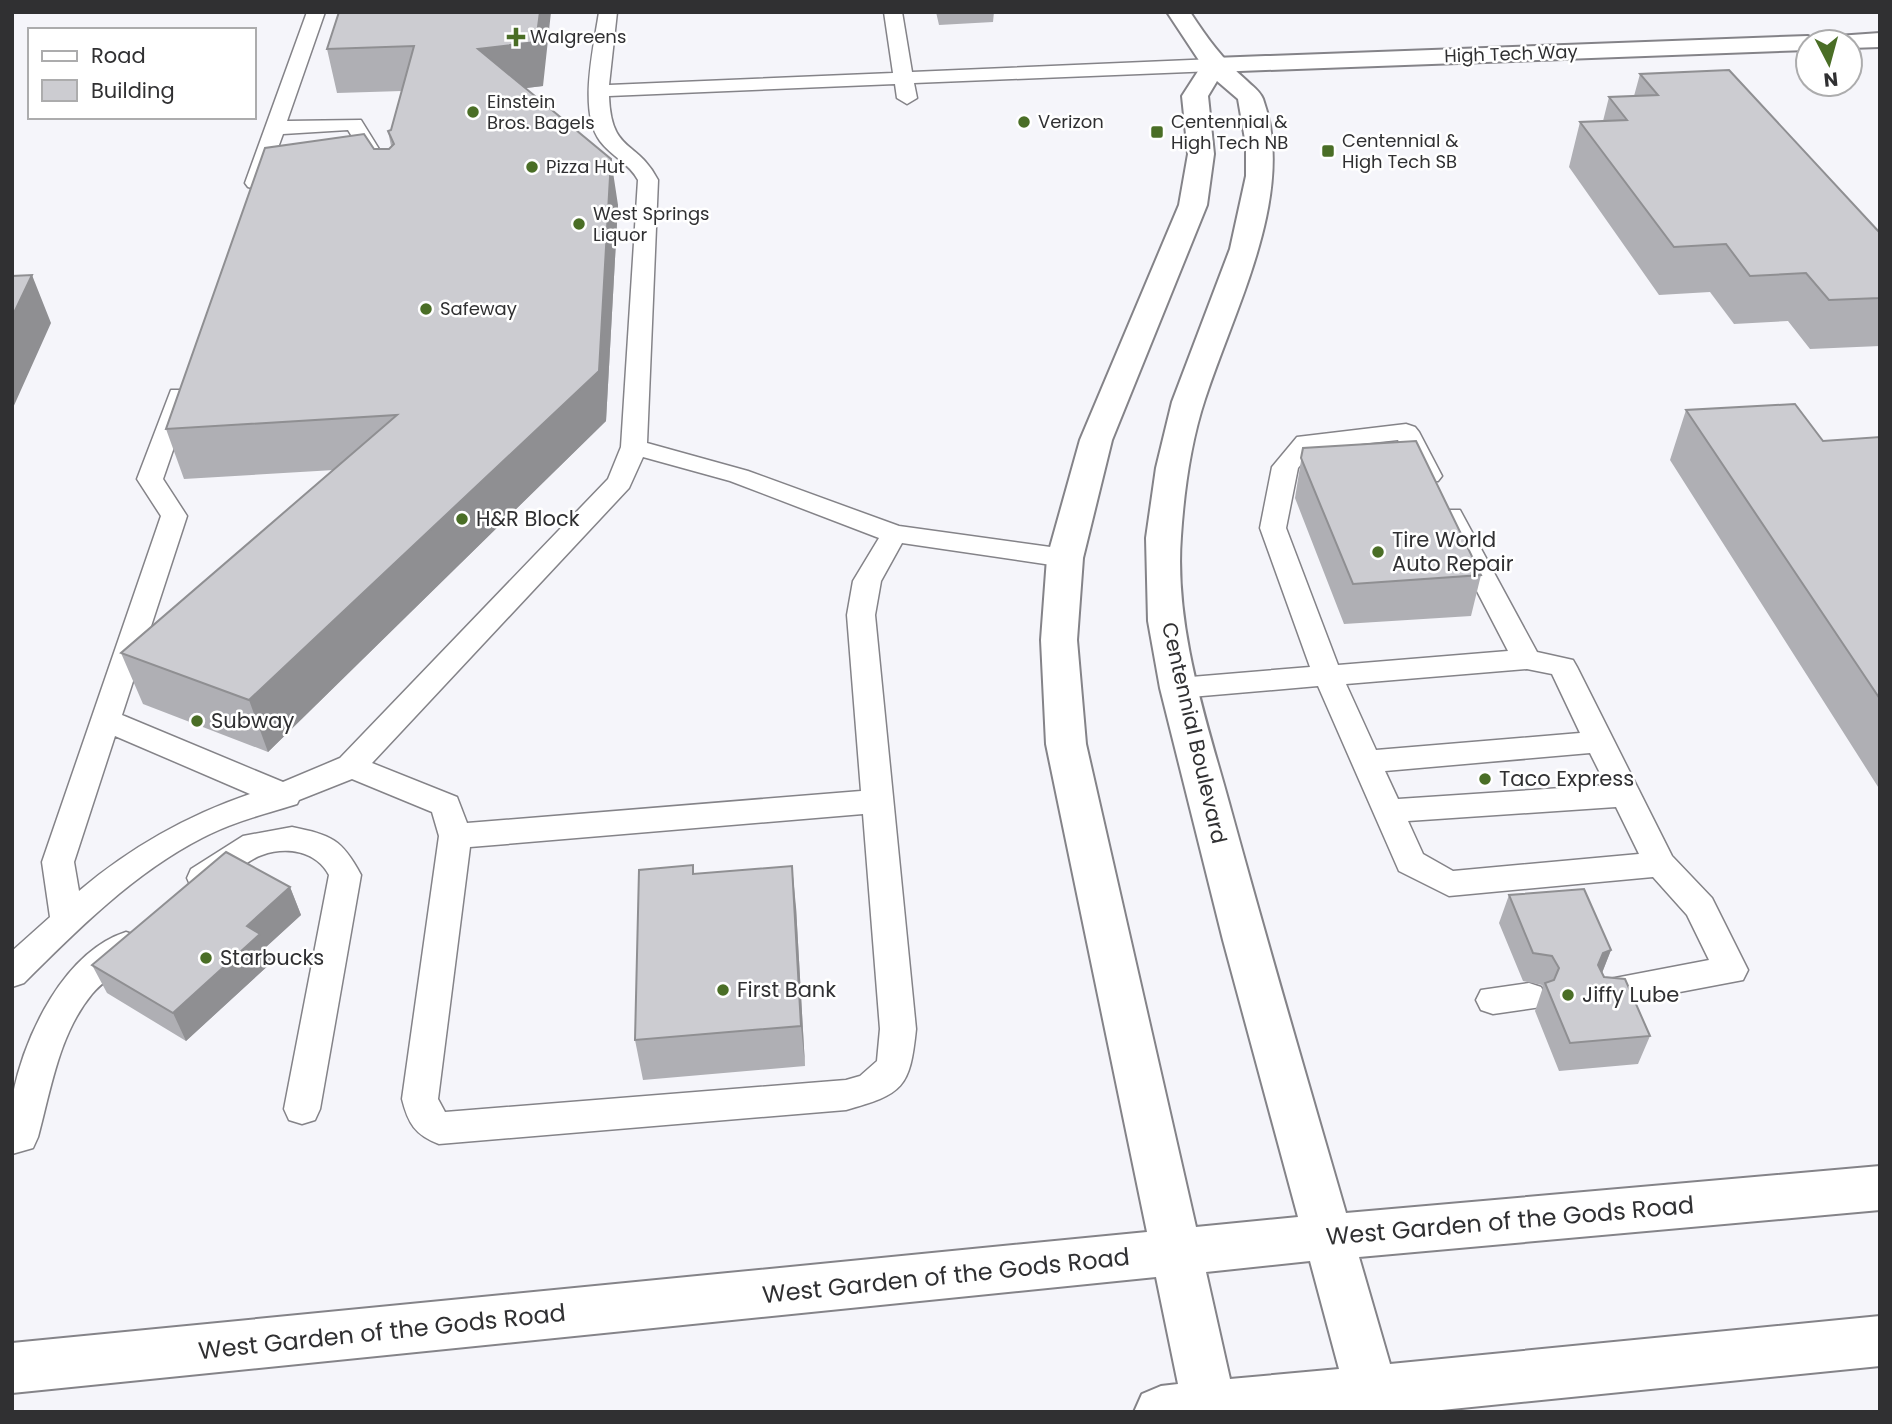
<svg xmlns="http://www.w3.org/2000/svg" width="1892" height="1424" font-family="Poppins,sans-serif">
	<rect width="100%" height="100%" fill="#f5f5fa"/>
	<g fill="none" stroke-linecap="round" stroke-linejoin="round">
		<!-- service casing -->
		<g stroke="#848388" stroke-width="3">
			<path id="service" d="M 307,12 L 325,12 L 287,121 L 361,120 L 392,170 L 382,176 L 375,174 L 348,130 L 283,134 L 265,183 L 255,189 L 248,187 L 245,183 Z
				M 599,12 L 617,12 L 609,85 L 893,73 L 884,12 L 902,12 L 912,72 L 1214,59 L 1223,65 L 1214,71 L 914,83 L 917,98 L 907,104 L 897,98 L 895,84 L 609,96 C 611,154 637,139 658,180 L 647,443 L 748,471 L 899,526 L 1065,549 L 1075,552 L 1079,558 L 1075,564 L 1065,567 L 902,543 L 881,581 L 875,615 L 916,1029 C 910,1088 903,1094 846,1110 L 439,1144 C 415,1135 408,1123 402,1099 L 439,836 L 432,812 L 352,779 L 299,800 L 297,804 C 265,814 232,822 202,838 C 134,873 78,929 24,983 L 12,987 L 12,951 L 50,917 L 42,862 L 161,516 L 137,479 L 171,390 L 189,390 L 192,395 L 163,479 L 187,516 L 122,715 L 283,782 L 340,758 L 608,479 L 621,447 L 638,180 C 629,163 611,156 600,141 C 578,112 594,46 599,12 ZM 643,457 L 730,481 L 879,538 L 853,581 L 847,615 L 861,791 L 467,823 L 457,797 L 372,763 L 629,488 ZM 115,736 L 250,794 C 186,816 131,847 79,891 L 74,862 ZM 863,814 L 880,1029 L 877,1061 L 860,1076 L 846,1080 L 445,1112 L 438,1099 L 470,847 Z
				M 1406,424 L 1415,427 L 1419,432 L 1442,476 L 1438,481 L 1420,481 L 1398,440 L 1314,449 L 1298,468 L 1286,528 L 1338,665 L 1508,651 L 1438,516 L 1442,510 L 1460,510 L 1537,652 L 1573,660 L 1577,667 L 1672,856 L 1712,898 L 1748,970 L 1743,980 L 1606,1006 L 1594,1002 L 1589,992 L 1594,982 L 1709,960 L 1687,915 L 1653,877 L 1449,896 L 1399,871 L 1318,686 L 1179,698 L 1169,695 L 1164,688 L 1169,681 L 1179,678 L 1310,667 L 1260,528 L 1272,467 L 1297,437 ZM 1527,669 L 1552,674 L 1580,733 L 1376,750 L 1346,684 ZM 1590,753 L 1606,785 L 1398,799 L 1385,771 ZM 1616,807 L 1639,854 L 1453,871 L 1423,854 L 1408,821 Z
				M 292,827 C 331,835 342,839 361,875 L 320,1109 L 315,1120 L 302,1124 L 289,1120 L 284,1109 L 329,875 C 316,851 287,846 262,855 C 237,863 221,896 191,887 L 187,878 L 191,869 L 243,836 Z
				M 126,932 L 138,936 L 143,945 C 132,966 107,976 92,994 C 59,1034 51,1089 38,1137 L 33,1148 L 12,1154 C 12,1135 9,1113 13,1094 C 25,1035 64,952 126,932 Z
				M 1529,983 L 1541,987 L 1546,997 L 1541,1007 L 1493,1014 L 1481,1010 L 1476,1000 L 1481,990 Z"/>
		</g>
		<!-- minor casing -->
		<g stroke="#848388" stroke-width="4">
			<path id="minor" d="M 1880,33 L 1880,47 L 1850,48 L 1850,42 L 1808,42 L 1808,50 L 1214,72 L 1205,70 L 1202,65 L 1205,60 L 1214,58 L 1808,36 L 1819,42 L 1823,37 Z"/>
		</g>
		<!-- primary casing -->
		<g stroke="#848388" stroke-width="4">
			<path id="primary" d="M 1167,12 L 1190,12 C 1207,38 1223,60 1246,80 C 1252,86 1260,91 1263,99 C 1297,194 1234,309 1205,399 C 1191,441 1184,491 1181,536 C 1174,629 1207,722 1231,810 C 1268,945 1307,1079 1346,1213 L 1880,1166 L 1880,1210 L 1359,1257 L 1390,1364 L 1880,1316 L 1880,1366 L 1422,1412 L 1134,1412 L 1142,1394 L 1161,1386 L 1178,1384 L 1156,1277 L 12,1393 L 12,1343 L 1147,1232 L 1046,744 L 1041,640 L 1047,558 L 1080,440 L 1179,205 L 1188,154 L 1182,96 L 1202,65 ZM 1217,81 L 1238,99 L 1246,145 L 1246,176 L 1230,249 L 1172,402 L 1156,468 L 1146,538 L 1148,621 L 1160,688 L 1223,940 L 1298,1217 L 1196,1227 L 1086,744 L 1077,640 L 1083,558 L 1112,440 L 1207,205 L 1214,154 L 1208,96 ZM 1310,1261 L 1339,1369 L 1230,1379 L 1206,1272 Z"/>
		</g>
		<!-- service -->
		<use href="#service" fill="#fff" fill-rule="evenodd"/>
		<!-- minor -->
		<use href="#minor" fill="#fff" fill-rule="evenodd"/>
		<!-- primary -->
		<use href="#primary" fill="#fff" fill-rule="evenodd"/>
	</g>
	<!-- wall -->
	<path fill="#afafb4" d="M 339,12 L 543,86 L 526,88 L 618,205 L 606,421 L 268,752 L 143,704 L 121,653 L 334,470 L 184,479 L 166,429 L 374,149 L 389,149 L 391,146 L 388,131 L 391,130 L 402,91 L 337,93 L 327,49 Z
		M 936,12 L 994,12 L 993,22 L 939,25 Z
		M 1640,74 L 1880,233 L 1880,346 L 1810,349 L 1788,321 L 1734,324 L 1710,292 L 1659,295 L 1569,167 L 1580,122 L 1603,121 L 1609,97 L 1634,96 Z
		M 1686,410 L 1823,441 L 1880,437 L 1880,790 L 1670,460 Z
		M 1303,448 L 1481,575 L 1471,616 L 1344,624 L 1295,498 Z
		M 693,865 L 694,874 L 796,907 L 805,1066 L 643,1080 L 635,1040 Z
		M 290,887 L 301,915 L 266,947 L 272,962 L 186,1041 L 107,993 L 92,965 Z
		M 1509,895 L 1611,950 L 1602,973 L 1650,1036 L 1638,1064 L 1559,1071 L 1535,1011 L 1543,987 L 1542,985 L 1523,981 L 1499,923 Z"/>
	<!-- shaded-wall -->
	<path fill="#8f8f92" d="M 540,12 L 551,12 L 543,86 L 486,93 L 478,49 Z
		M 611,159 L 618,205 L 606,421 L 268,752 L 249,700 Z
		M 32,275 L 51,323 L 12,410 L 12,317 Z
		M 792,866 L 796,907 L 805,1066 L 801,1026 Z
		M 290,887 L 301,915 L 266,947 L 272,962 L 186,1041 L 173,1013 L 247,926 Z
		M 1611,950 L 1600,978 L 1592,981 L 1603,953 Z"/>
	<!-- building -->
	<path fill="#ccccd1" stroke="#8f8f92" stroke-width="2" d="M 339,12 L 540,12 L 536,42 L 478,49 L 611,159 L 599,371 L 249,700 L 121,653 L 397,415 L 166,429 L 265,148 L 364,134 L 374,149 L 389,149 L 394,144 L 388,131 L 391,130 L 414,46 L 327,49 Z
		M 1729,70 L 1880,233 L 1880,298 L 1829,300 L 1806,273 L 1750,276 L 1726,244 L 1674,247 L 1580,122 L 1627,120 L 1609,97 L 1658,95 L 1640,74 Z
		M 32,275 L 12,317 L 12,276 Z
		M 1795,404 L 1823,441 L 1880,437 L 1880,699 L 1686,410 Z
		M 1416,441 L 1481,575 L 1353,584 L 1301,458 L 1303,448 Z
		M 226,852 L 290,887 L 247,926 L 260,934 L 173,1013 L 92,965 Z
		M 693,865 L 693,874 L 792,866 L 801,1026 L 635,1040 L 639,870 Z
		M 1584,889 L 1611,950 L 1603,953 L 1598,965 L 1604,977 L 1625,979 L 1650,1036 L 1570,1043 L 1545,983 L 1554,980 L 1559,968 L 1552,956 L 1533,953 L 1509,895 Z"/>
	<!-- markers -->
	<g fill="#4a6e26" stroke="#fff" stroke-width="2.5">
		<path d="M512.5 26.5h7v7h7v7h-7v7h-7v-7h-7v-7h7z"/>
		<circle cx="473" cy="112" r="7"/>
		<circle cx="1024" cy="122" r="7"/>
		<rect x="1150" y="125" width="14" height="14" rx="3.5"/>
		<rect x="1321" y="144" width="14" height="14" rx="3.5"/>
		<circle cx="532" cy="167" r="7"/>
		<circle cx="579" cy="224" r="7"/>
		<circle cx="426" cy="309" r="7"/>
		<circle cx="462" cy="519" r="7"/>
		<circle cx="1378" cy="552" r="7"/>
		<circle cx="197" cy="721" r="7"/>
		<circle cx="1485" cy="779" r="7"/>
		<circle cx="206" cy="958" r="7"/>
		<circle cx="723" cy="990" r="7"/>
		<circle cx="1568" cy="995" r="7"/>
	</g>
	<g text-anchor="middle" stroke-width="5" stroke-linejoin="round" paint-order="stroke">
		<!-- far-poi labels -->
		<g font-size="18" fill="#303032" stroke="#fff" text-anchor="start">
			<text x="530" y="43">Walgreens</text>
			<text x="487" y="108">Einstein<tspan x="487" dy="21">Bros. Bagels</tspan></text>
			<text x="1038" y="128">Verizon</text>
			<text x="1171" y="128">Centennial &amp;<tspan x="1171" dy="21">High Tech NB</tspan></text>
			<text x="1342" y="147">Centennial &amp;<tspan x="1342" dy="21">High Tech SB</tspan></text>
			<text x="546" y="173">Pizza Hut</text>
			<text x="593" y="220">West Springs<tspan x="593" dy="21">Liquor</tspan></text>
			<text x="440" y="315">Safeway</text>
		</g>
		<!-- far-street labels -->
		<g font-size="18" fill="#303032" stroke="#fff">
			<text transform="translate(1511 54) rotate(-2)" y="6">High Tech Way</text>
		</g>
		<!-- poi labels -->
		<g font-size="21" fill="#303032" stroke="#fff" text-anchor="start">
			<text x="476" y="526">H&amp;R Block</text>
			<text x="1392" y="547">Tire World<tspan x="1392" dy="24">Auto Repair</tspan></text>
			<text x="211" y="728">Subway</text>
			<text x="1499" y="786">Taco Express</text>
			<text x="220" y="965">Starbucks</text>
			<text x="737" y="997">First Bank</text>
			<text x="1582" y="1002">Jiffy Lube</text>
		</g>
		<!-- street labels -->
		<g font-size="21" fill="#303032" stroke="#fff">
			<text transform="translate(1194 733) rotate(77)" y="7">Centennial Boulevard</text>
		</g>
		<!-- near-street labels -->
		<g font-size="24" fill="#303032" stroke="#fff">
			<text transform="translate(1510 1221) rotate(-5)" y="8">West Garden of the Gods Road</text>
			<text transform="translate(946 1276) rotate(-6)" y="8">West Garden of the Gods Road</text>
			<text transform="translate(382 1332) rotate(-6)" y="8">West Garden of the Gods Road</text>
		</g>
	</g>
	<!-- border -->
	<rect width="1892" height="1424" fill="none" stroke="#303032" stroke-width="28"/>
	<!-- legend -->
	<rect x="28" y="28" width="228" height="91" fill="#ffffff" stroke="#acacad" stroke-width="2"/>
	<rect x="42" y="51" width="35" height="10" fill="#ffffff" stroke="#acacad" stroke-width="2"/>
	<text x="91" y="63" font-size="21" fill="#303032">Road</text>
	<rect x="42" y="80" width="35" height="21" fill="#ccccd1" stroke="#acacad" stroke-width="2"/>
	<text x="91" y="98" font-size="21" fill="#303032">Building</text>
	<!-- north arrow -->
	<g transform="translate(1829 63) rotate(174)"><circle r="33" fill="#ffffff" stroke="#acacad" stroke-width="2"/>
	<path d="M0-5L12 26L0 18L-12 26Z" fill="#4a6e26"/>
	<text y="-10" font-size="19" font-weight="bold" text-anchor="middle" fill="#303032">N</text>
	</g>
</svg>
